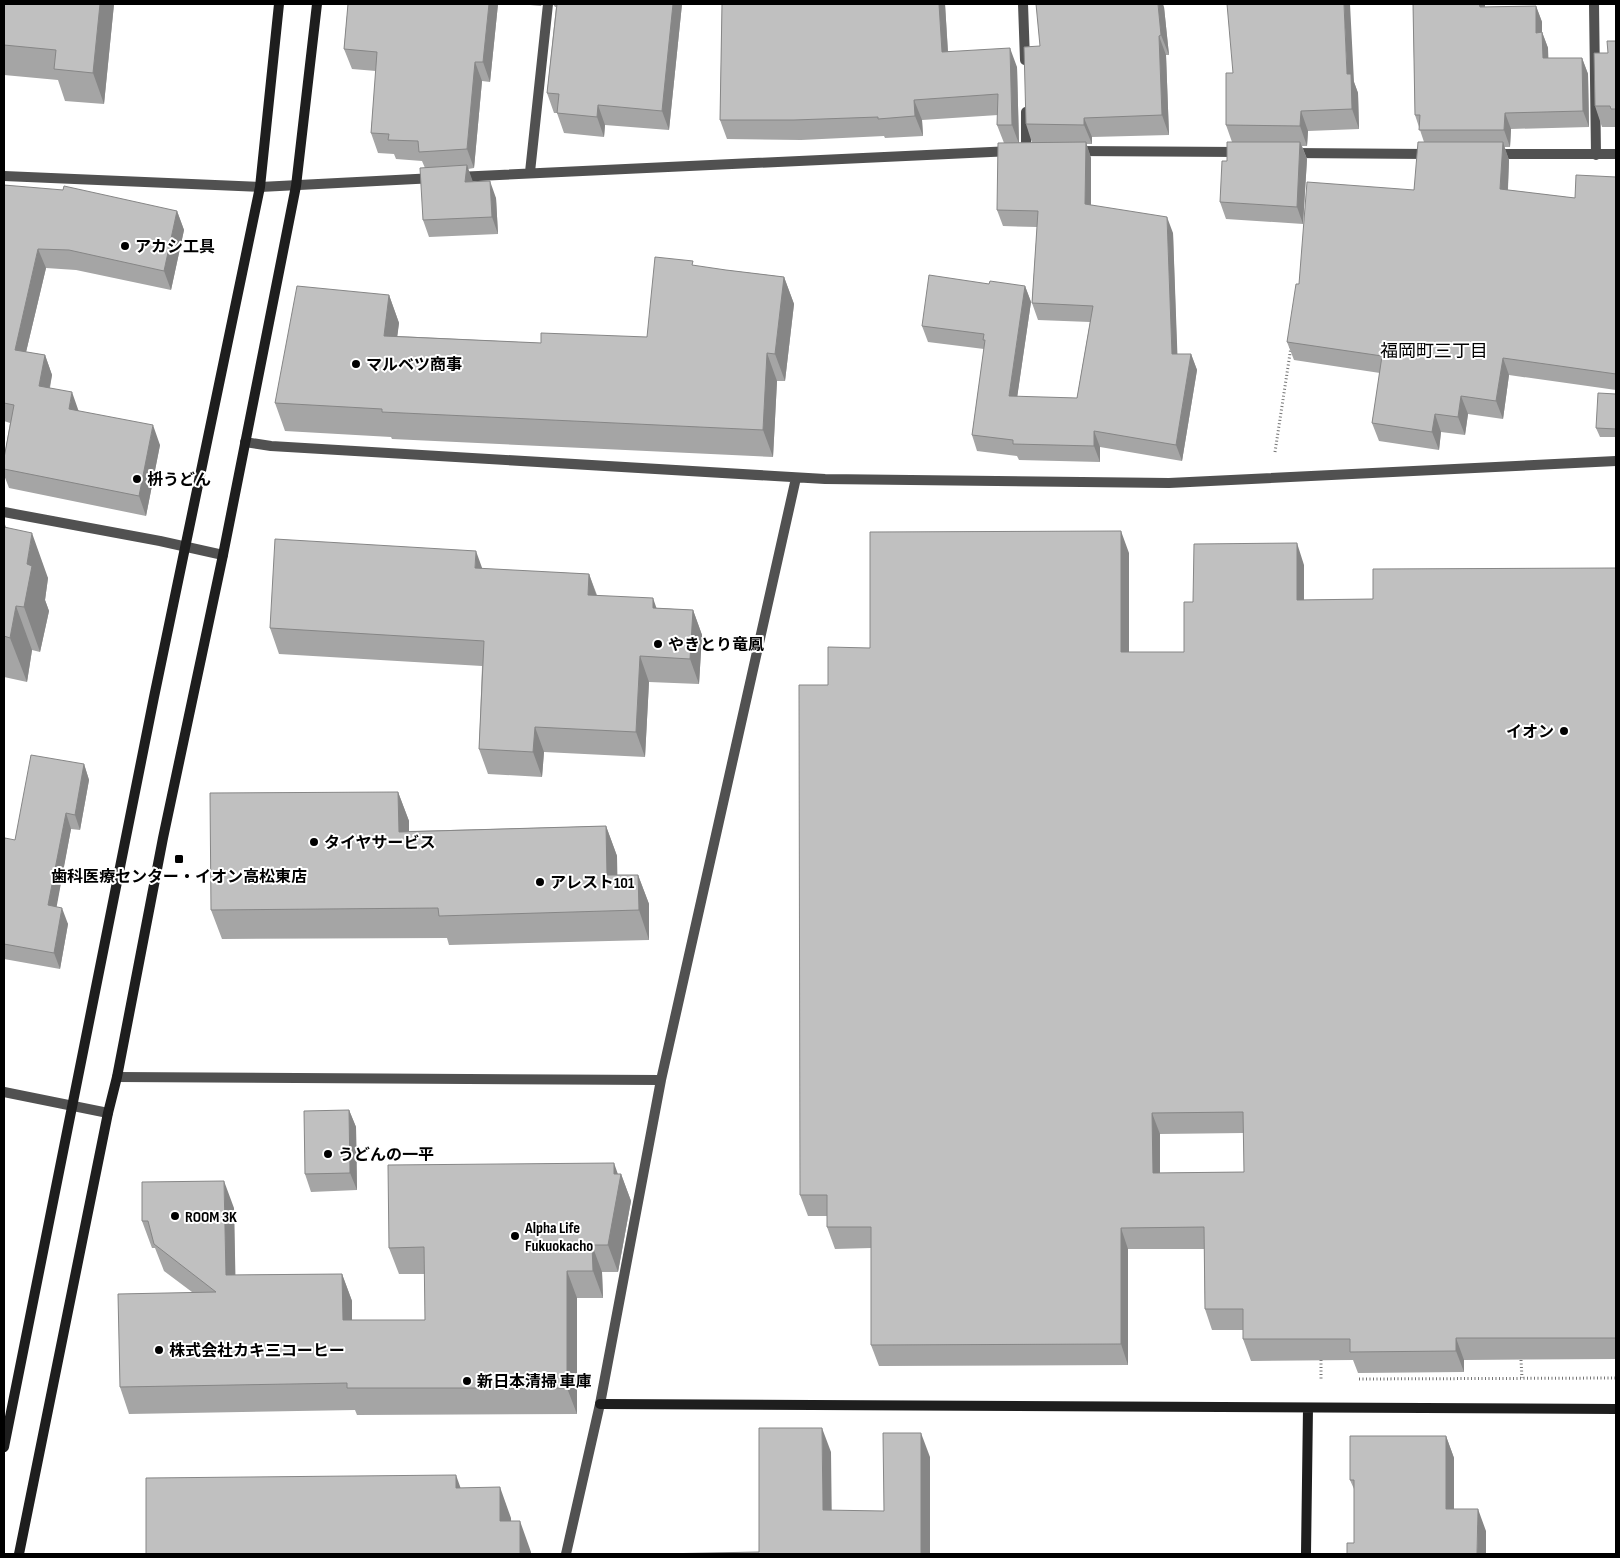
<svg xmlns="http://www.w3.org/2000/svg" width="1620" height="1558" font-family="'Sofia Sans Condensed','Noto Sans JP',sans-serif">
	<rect width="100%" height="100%" fill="#fff"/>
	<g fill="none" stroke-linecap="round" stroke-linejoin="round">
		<!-- path -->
		<path stroke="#737373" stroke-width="3" stroke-dasharray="1 2.5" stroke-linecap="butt" d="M 1275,452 L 1291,347
			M 1321,1360 L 1321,1379
			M 1521,1360 L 1522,1378
			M 1359,1379 L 1616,1378"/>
		<!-- street -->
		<path stroke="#515151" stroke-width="10" d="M 1023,4 L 1025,60
			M 1594,4 L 1596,155
			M 1026,112 L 1026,151
			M 1076,151 L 1239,152
			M 1291,153 L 1429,154
			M 1494,154 L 1616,154
			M 530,172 L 548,4
			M 4,176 L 260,187 L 435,178
			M 457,177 L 1012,151
			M 245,442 L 271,446 L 825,479 L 1169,483 L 1616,461
			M 4,512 L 160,541 L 223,555
			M 117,1077 L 661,1080
			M 4,1092 L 108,1113
			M 566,1554 L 600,1404 L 661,1080 L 796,478"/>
		<!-- secondary -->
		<path stroke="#1e1e1e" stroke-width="10" d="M 600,1404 L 1616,1409
			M 4,1447 L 154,697 L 260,187 L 279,4
			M 19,1554 L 108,1113 L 117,1077 L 163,838 L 223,555 L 296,186 L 317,4
			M 1306,1554 L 1308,1408"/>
	</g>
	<!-- wall -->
	<path fill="#a5a5a5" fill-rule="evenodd" d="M 4,4 L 114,4 L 104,104 L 65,101 L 58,80 L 4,75 Z
		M 348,4 L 498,4 L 490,82 L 482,81 L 474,168 L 468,169 L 472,181 L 496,198 L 498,234 L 429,237 L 423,220 L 425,168 L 422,161 L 396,159 L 394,154 L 378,153 L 371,133 L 376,71 L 352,69 L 344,49 Z
		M 519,4 L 542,4 L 541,6 Z
		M 553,4 L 682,4 L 669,130 L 605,125 L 604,137 L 564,133 L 557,113 L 554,113 L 547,93 L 556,7 L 555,7 Z
		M 722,4 L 945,4 L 948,51 L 1017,67 L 1019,143 L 1032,143 L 1026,124 L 1040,46 L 1164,7 L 1169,55 L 1166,55 L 1169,135 L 1092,137 L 1092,144 L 1086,144 L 1091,158 L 1091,205 L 1173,233 L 1177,354 L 1191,354 L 1197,370 L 1182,461 L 1100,447 L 1100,462 L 1019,460 L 1017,456 L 977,451 L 972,435 L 984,349 L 928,342 L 922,326 L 989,284 L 1025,286 L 1031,302 L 1017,397 L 1077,398 L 1090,322 L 1038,320 L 1032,303 L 1037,227 L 1003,226 L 997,210 L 1004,143 L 997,125 L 998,115 L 922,120 L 923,136 L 885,138 L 884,136 L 801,140 L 727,139 L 720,120 Z
		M 1413,4 L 1485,4 L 1485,7 L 1536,6 L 1542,22 L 1542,32 L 1548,48 L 1548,58 L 1582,58 L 1588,74 L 1589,127 L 1511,129 L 1510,147 L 1504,147 L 1509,160 L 1508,190 L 1575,198 L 1616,177 L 1616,390 L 1509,375 L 1503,419 L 1468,414 L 1465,435 L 1441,432 L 1439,450 L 1379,441 L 1372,423 L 1380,373 L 1294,360 L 1287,342 L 1299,284 L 1414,190 L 1424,142 L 1415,115 Z
		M 1616,41 L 1616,127 L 1602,127 L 1595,106 L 1608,53 Z
		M 1233,73 L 1354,82 L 1358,93 L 1359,129 L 1308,131 L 1307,146 L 1302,146 L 1307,159 L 1303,224 L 1226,219 L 1220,202 L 1227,161 L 1232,142 L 1226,125 Z
		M 4,185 L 177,211 L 184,230 L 171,290 L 76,270 L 46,268 L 26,352 L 45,355 L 52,375 L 50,388 L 79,411 L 160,445 L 146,516 L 9,488 L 4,475 L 4,458 L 10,423 L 4,421 Z
		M 726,270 L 784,277 L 794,304 L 785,381 L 777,381 L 773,457 L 392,439 L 391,437 L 285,431 L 275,403 L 389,295 L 399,323 L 397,336 L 541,343 L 647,337 Z
		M 1616,394 L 1616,437 L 1600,437 L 1596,428 Z
		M 4,522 L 6,527 L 48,578 L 45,600 L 49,611 L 40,652 L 32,650 L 27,682 L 4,677 Z
		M 1129,553 L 1129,652 L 1184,652 L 1193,602 L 1304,565 L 1304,600 L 1373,599 L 1616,568 L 1616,1359 L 1464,1360 L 1464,1372 L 1358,1373 L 1353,1360 L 1251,1361 L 1243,1339 L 1243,1330 L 1212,1330 L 1205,1309 L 1204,1249 L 1128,1249 L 1128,1365 L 879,1366 L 871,1345 L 871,1248 L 835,1249 L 827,1227 L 827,1216 L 808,1216 L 800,1195 L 828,685 L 870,648 ZM 1244,1133 L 1244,1172 L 1160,1173 L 1160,1134 Z
		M 482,569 L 589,574 L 597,595 L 657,608 L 693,610 L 702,635 L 699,684 L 649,682 L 645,757 L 544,752 L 542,777 L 488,774 L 479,749 L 482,666 L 279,654 L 270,628 Z
		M 84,764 L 89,780 L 80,830 L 71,829 L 56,907 L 68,924 L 60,969 L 4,959 L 4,842 L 15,840 Z
		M 398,792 L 409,821 L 409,831 L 606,826 L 617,856 L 617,875 L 638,875 L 649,904 L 649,940 L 449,945 L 447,938 L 222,939 L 211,910 Z
		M 349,1110 L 356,1127 L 357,1190 L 311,1192 L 305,1174 Z
		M 618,1174 L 621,1174 L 631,1201 L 618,1272 L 602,1272 L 603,1298 L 577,1298 L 577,1414 L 357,1415 L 355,1410 L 129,1414 L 120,1387 L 192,1292 L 164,1271 L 155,1248 L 152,1248 L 142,1221 L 234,1208 L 235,1275 L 342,1274 L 352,1301 L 352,1320 L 425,1320 L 425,1274 L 399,1274 L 389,1248 Z
		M 1446,1436 L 1454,1458 L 1454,1509 L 1486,1531 L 1354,1489 L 1350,1480 Z"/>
	<!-- shaded-wall -->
	<path fill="#868686" d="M 100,4 L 114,4 L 104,104 L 93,73 Z
		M 489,4 L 498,4 L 490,82 L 483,62 Z
		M 673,4 L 682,4 L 669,130 L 662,111 Z
		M 939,4 L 945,4 L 949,71 L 942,52 Z
		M 1158,4 L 1163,4 L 1164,7 L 1169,55 L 1161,35 Z
		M 1344,4 L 1350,4 L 1354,82 L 1358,93 L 1359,129 L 1352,109 L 1347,74 Z
		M 1479,4 L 1485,4 L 1485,24 L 1480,7 Z
		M 1536,6 L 1542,22 L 1542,49 L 1536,33 Z
		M 1542,32 L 1548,48 L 1549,75 L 1543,58 Z
		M 1159,36 L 1166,55 L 1169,135 L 1162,115 Z
		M 1010,48 L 1017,67 L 1019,144 L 1012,125 Z
		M 1582,58 L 1588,74 L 1589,127 L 1583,111 Z
		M 475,62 L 482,81 L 474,168 L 467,149 Z
		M 914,100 L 922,120 L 923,136 L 915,116 Z
		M 598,105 L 605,125 L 604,137 L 597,117 Z
		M 1301,111 L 1308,131 L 1307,146 L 1300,126 Z
		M 1505,113 L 1511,129 L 1510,147 L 1504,130 Z
		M 1084,118 L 1092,137 L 1092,144 L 1084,125 Z
		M 1086,142 L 1091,158 L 1091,220 L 1085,204 Z
		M 1300,142 L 1307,159 L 1303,224 L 1297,207 Z
		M 1503,142 L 1509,160 L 1507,207 L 1500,189 Z
		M 467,165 L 473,182 L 465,182 Z
		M 490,181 L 496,198 L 498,234 L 492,217 Z
		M 177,211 L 184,230 L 171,290 L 164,271 Z
		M 1167,217 L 1173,233 L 1178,370 L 1172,354 Z
		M 38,249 L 46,268 L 22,369 L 15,350 Z
		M 784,277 L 794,304 L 785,381 L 775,354 Z
		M 1025,286 L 1031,302 L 1015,412 L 1009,396 Z
		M 389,295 L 399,323 L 394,363 L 384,336 Z
		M 767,353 L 777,381 L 773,457 L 763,430 Z
		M 1191,354 L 1197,370 L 1182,461 L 1176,445 Z
		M 45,355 L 52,375 L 46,405 L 39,386 Z
		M 1503,358 L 1509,375 L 1503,419 L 1496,401 Z
		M 72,392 L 79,412 L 69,409 Z
		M 1461,396 L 1468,414 L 1465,435 L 1458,417 Z
		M 1435,414 L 1441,432 L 1439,450 L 1432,432 Z
		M 153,425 L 160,445 L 146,516 L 139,496 Z
		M 1094,431 L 1100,447 L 1100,462 L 1094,446 Z
		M 1121,531 L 1129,553 L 1129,673 L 1121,652 Z
		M 32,533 L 48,578 L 45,600 L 49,611 L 40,652 L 24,607 L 27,564 Z
		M 1297,543 L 1304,565 L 1304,621 L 1297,600 Z
		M 476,551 L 485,576 L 475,568 Z
		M 589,574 L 598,600 L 588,595 Z
		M 653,598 L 662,624 L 653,608 Z
		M 16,606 L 32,650 L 27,682 L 10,638 Z
		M 693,610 L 702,635 L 699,684 L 690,659 Z
		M 640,656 L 649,682 L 645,757 L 636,732 Z
		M 535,727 L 544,752 L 542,777 L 533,752 Z
		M 84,764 L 89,780 L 80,830 L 75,815 Z
		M 398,792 L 409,821 L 409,861 L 399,832 Z
		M 66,813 L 71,829 L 54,921 L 48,905 Z
		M 606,826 L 617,856 L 618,905 L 607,875 Z
		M 638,875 L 649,904 L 649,940 L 639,910 Z
		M 62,908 L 68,924 L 60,969 L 54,953 Z
		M 349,1110 L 356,1127 L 357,1190 L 350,1173 Z
		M 1152,1113 L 1160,1134 L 1160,1194 L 1153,1173 Z
		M 614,1163 L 620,1180 L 621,1174 L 631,1201 L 618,1272 L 608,1245 L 614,1174 Z
		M 224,1181 L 234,1208 L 236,1302 L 226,1275 Z
		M 1121,1228 L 1128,1249 L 1128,1365 L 1121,1344 Z
		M 592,1245 L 602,1272 L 603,1298 L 593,1271 Z
		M 567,1271 L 577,1298 L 577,1414 L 567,1388 Z
		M 342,1274 L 352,1301 L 352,1347 L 343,1320 Z
		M 1456,1338 L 1464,1360 L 1464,1372 L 1456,1351 Z
		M 822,1428 L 831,1452 L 832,1535 L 823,1510 Z
		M 921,1433 L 930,1457 L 930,1554 L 921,1554 Z
		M 1446,1436 L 1454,1458 L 1454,1532 L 1446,1509 Z
		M 456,1475 L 467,1506 L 456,1488 Z
		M 500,1487 L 511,1518 L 512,1552 L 500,1521 Z
		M 1478,1509 L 1486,1531 L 1486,1554 L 1477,1554 Z
		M 520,1521 L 531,1552 L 531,1554 L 520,1554 Z"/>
	<!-- building -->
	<path fill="#c0c0c0" stroke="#868686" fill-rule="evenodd" d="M 4,4 L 100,4 L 93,73 L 54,69 L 56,50 L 4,45 Z
		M 348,4 L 489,4 L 483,62 L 475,62 L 467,149 L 419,152 L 418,141 L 388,140 L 389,134 L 371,133 L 377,52 L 344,49 Z
		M 557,4 L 673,4 L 662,111 L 598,105 L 597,117 L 557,113 L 559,94 L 547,93 Z
		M 722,4 L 939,4 L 942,52 L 1010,48 L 1012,125 L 997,125 L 998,94 L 914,100 L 915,116 L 878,119 L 878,117 L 794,120 L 720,120 Z
		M 1036,4 L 1158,4 L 1161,35 L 1159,36 L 1162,115 L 1084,118 L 1084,125 L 1026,124 L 1024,47 L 1040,46 Z
		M 1227,4 L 1344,4 L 1347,74 L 1351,74 L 1352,109 L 1301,111 L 1300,126 L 1226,125 L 1226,73 L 1233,73 Z
		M 1413,4 L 1479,4 L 1480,7 L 1536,6 L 1536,33 L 1542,32 L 1543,58 L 1582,58 L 1583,111 L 1505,113 L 1504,130 L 1419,130 L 1420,115 L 1415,115 Z
		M 1607,41 L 1616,41 L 1616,109 L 1611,109 L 1610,106 L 1595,106 L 1594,53 L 1608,53 Z
		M 1086,142 L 1085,204 L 1167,217 L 1172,354 L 1191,354 L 1176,445 L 1094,431 L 1094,446 L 1013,444 L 1013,440 L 972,435 L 985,340 L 983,340 L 984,334 L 922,326 L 929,275 L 989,284 L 990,281 L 1025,286 L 1009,396 L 1077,398 L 1093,306 L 1032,303 L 1038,211 L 997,210 L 998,143 Z
		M 1227,142 L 1300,142 L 1297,207 L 1220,202 L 1222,161 L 1227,161 Z
		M 1418,142 L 1503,142 L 1500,189 L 1575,198 L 1576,175 L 1616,177 L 1616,374 L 1503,358 L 1496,401 L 1461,396 L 1458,417 L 1435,414 L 1432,432 L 1372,423 L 1382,356 L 1287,342 L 1296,284 L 1299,284 L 1307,182 L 1414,190 Z
		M 467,165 L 465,182 L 490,181 L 492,217 L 423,220 L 420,168 Z
		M 4,185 L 63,190 L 64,186 L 177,211 L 164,271 L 69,250 L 38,249 L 15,350 L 45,355 L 39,386 L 72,392 L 69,409 L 153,425 L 139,496 L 4,469 L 4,458 L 14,405 L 4,403 Z
		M 655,257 L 693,261 L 692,265 L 726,270 L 784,277 L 775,354 L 767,353 L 763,430 L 382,412 L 382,409 L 275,403 L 297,286 L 389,295 L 384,336 L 541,343 L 541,333 L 647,337 Z
		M 1598,393 L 1616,394 L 1616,429 L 1596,428 Z
		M 4,527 L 32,533 L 27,564 L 32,566 L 24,607 L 16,606 L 10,638 L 4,636 Z
		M 1121,531 L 1121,652 L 1184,652 L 1184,602 L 1193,602 L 1194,544 L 1297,543 L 1297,600 L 1373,599 L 1373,569 L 1616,568 L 1616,1338 L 1456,1338 L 1456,1351 L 1350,1352 L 1350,1339 L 1243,1339 L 1243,1309 L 1205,1309 L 1204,1227 L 1121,1228 L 1121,1344 L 871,1345 L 871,1227 L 827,1227 L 827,1195 L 800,1195 L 799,685 L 828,685 L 828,647 L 870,648 L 870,532 ZM 1243,1112 L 1244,1172 L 1153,1173 L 1152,1113 Z
		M 275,539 L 476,551 L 475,568 L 589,574 L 588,595 L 653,598 L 653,608 L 693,610 L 690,659 L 640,656 L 636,732 L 535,727 L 533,752 L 479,749 L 484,641 L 270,628 Z
		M 31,755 L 84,764 L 75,815 L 66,813 L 48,905 L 62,908 L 54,953 L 4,944 L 4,842 L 5,838 L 15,840 Z
		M 398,792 L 399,832 L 606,826 L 607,875 L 638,875 L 639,910 L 439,916 L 438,908 L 211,910 L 210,793 Z
		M 349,1110 L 350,1173 L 305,1174 L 304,1111 Z
		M 614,1163 L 614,1174 L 621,1174 L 608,1245 L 592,1245 L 593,1271 L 567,1271 L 567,1388 L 347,1388 L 347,1383 L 120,1387 L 118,1294 L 216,1292 L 154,1244 L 148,1221 L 142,1221 L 142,1182 L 224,1181 L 226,1275 L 342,1274 L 343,1320 L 425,1320 L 424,1247 L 389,1248 L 388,1165 Z
		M 759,1428 L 822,1428 L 823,1510 L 884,1511 L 883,1433 L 921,1433 L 921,1554 L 658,1554 L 759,1552 Z
		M 1350,1436 L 1446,1436 L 1446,1509 L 1478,1509 L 1477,1554 L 1347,1554 L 1347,1543 L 1354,1543 L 1354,1480 L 1350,1480 Z
		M 456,1475 L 456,1488 L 500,1487 L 500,1521 L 520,1521 L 520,1554 L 146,1554 L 146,1478 Z"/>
	<!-- markers -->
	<g fill="#000" stroke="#fff" stroke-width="2">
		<circle cx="125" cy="246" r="5"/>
		<circle cx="356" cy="364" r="5"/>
		<circle cx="137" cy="479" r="5"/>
		<circle cx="658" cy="644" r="5"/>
		<circle cx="1564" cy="731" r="5"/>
		<circle cx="314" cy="842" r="5"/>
		<rect x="174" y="854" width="10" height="10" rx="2.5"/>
		<circle cx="540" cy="882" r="5"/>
		<circle cx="328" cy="1154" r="5"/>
		<circle cx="175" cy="1216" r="5"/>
		<circle cx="515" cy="1236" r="5"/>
		<circle cx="159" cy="1350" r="5"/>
		<circle cx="467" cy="1381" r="5"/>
	</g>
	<g text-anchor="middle" stroke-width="4" stroke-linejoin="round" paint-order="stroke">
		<!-- poi labels -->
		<g font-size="16" font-weight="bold" fill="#000" stroke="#fff" text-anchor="start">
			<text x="135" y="252">アカシ工具</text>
			<text x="366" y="370">マルベツ商事</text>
			<text x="147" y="485">枡うどん</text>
			<text x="668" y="650">やきとり竜鳳</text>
			<text x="1554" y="737" text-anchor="end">イオン</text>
			<text x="324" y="848">タイヤサービス</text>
			<text x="179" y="882" text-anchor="middle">歯科医療センター・イオン高松東店</text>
			<text x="550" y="888">アレスト101</text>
			<text x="338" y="1160">うどんの一平</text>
			<text x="185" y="1222">ROOM 3K</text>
			<text x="525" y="1233">Alpha Life<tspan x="525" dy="18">Fukuokacho</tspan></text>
			<text x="169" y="1356">株式会社カキ三コーヒー</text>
			<text x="477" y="1387">新日本清掃 車庫</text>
		</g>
		<!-- neighbourhood labels -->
		<g font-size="18" fill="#000" stroke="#fff">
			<text x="1434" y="357">福岡町三丁目</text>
		</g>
	</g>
	<!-- border -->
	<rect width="1620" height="1558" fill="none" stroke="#000000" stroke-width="10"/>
</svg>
